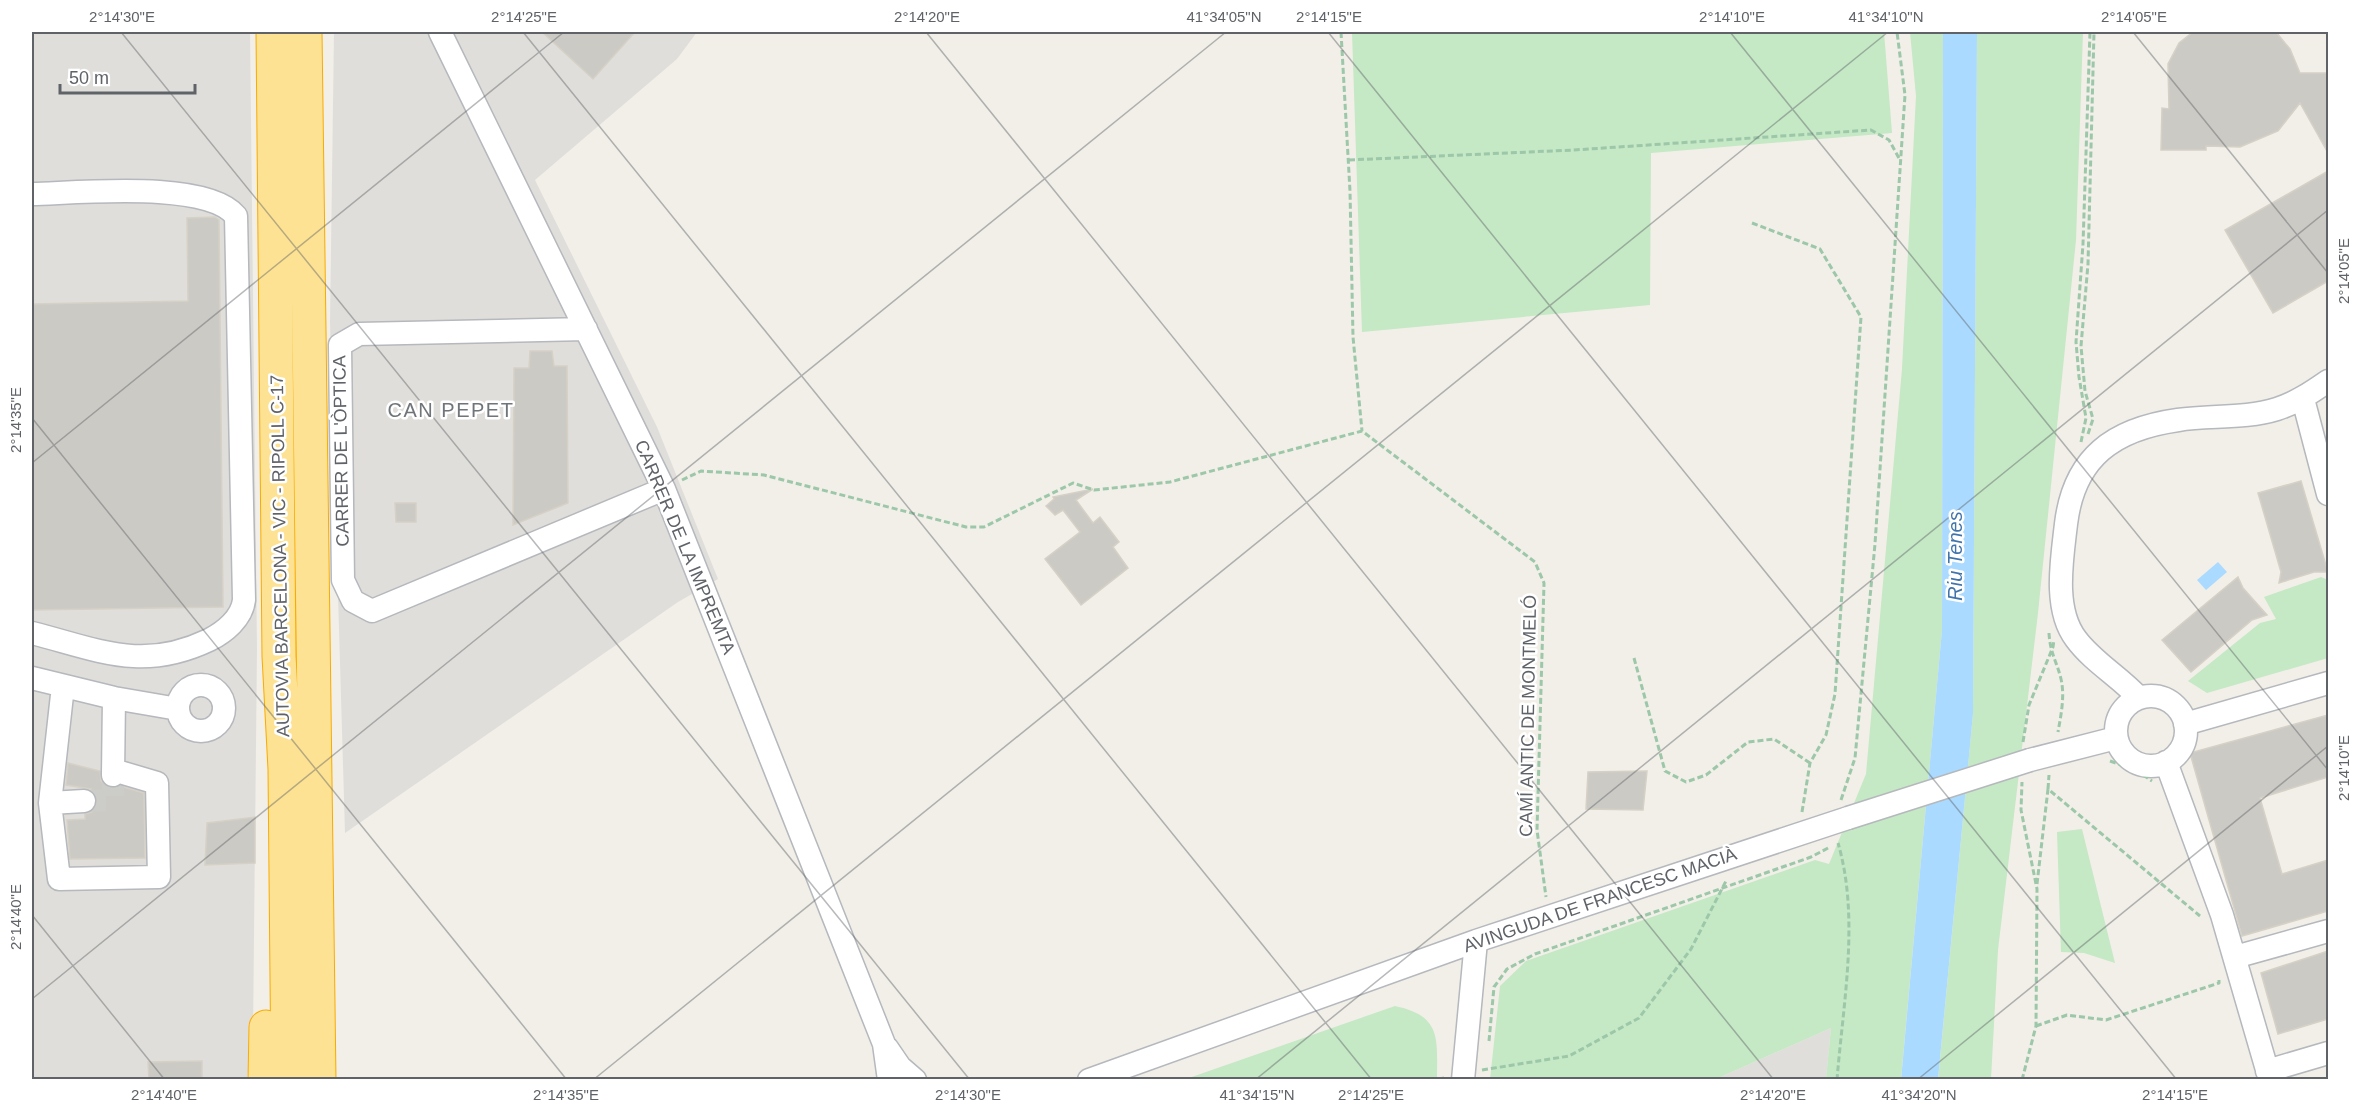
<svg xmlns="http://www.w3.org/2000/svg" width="2360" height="1111" font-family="Helvetica,sans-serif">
	<rect width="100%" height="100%" fill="#f1efe8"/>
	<!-- industrial -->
	<path fill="#e0deda" d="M 32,32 L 250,32 L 257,649 L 253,1032 L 247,1079 L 32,1079 Z
		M 334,32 L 697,32 L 677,59 L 535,180 L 657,427 L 718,579 L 678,602 L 345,833 L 330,323 Z
		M 1831,1028 L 1826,1079 L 1716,1079 Z"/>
	<!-- green -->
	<path fill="#c5e8c5" d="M 1352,32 L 1884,32 L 1892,133 L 1651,153 L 1650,305 L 1362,332 Z
		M 1910,32 L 1943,32 L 1942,630 L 1901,1079 L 1826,1079 L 1831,1028 L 1716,1079 L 1490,1080 L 1500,986 L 1526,961 L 1815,860 L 1829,864 L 1866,774 L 1902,369 L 1916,96 Z
		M 1977,32 L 2083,32 L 2076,240 L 2038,613 L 1998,950 L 1991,1079 L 1938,1080 L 1973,714 Z
		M 2321,577 L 2328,580 L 2328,658 L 2207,693 L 2188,681 L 2260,623 L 2276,619 L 2264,597 Z
		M 2082,829 L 2115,963 L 2084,953 L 2061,952 L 2057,832 Z
		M 1395,1006 C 1442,1016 1437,1039 1437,1079 L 1186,1079 Z"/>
	<!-- water -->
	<path fill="#aadaff" d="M 1943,32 L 1977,32 L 1973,714 L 1938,1079 L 1901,1080 L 1942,630 Z
		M 2218,562 L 2227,572 L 2206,590 L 2197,580 Z"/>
	<!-- building -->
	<path fill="#cccac5" stroke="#d6d1c6" stroke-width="1.5" d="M 542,32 L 635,32 L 593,79 Z
		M 2193,32 L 2276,32 L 2290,49 L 2300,73 L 2328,73 L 2328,153 L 2300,103 L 2278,131 L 2240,147 L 2206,146 L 2206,150 L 2161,150 L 2162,108 L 2169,109 L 2168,64 L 2179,43 Z
		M 2328,171 L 2328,281 L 2273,313 L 2225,230 Z
		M 215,217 L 219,220 L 223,607 L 32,610 L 32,304 L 188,301 L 187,218 Z
		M 530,351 L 552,351 L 554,366 L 567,366 L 568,503 L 513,525 L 514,368 L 529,368 Z
		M 2301,481 L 2328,572 L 2314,572 L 2279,583 L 2281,572 L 2258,493 Z
		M 1093,489 L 1076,500 L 1093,523 L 1100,517 L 1119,542 L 1113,547 L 1128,568 L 1081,605 L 1045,559 L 1080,532 L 1063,510 L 1055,515 L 1046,506 L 1054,499 L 1053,497 Z
		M 395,503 L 416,503 L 416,522 L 396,522 Z
		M 2238,577 L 2243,588 L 2267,615 L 2252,620 L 2191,672 L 2162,640 Z
		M 2328,715 L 2328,777 L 2260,798 L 2282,874 L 2328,860 L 2328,911 L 2242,936 L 2190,753 Z
		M 68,763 L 100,771 L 101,781 L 107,787 L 120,786 L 144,793 L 145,858 L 70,859 L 67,820 L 85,819 L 85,814 L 92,812 L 97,801 L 91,789 L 66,785 Z
		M 1647,771 L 1643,810 L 1586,809 L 1588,772 Z
		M 255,817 L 255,863 L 205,865 L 207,823 Z
		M 2328,951 L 2328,1019 L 2278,1034 L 2261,973 Z
		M 202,1061 L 202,1080 L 149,1080 L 148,1062 Z"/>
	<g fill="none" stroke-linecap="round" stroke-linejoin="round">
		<!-- minor-tunnel -->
		<path stroke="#ccccc8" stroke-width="22" stroke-dasharray="22 11" stroke-linecap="butt" d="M 84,801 L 113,800 L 113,775"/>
		<!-- minor casing -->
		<g stroke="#b5b8bc" stroke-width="25">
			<path id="minor" d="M 440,32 L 664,489 L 884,1044 L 889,1080
				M 32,194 C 78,193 207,180 236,216 L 244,600 C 242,618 225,632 209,640 C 142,672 99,650 32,633
				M 586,329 L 359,334 L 340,345 L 343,580 L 353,601 L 372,611 L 664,489
				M 2303,399 L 2328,494
				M 32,678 L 114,698 L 178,709
				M178 708a23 23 0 1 1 46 0a23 23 0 1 1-46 0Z
				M 63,686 L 50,803 L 84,801
				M2116 731a35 35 0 1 1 70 0a35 35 0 1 1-70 0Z
				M 2139,698 C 2120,677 2093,662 2076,639 C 2053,609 2062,559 2066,524 C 2074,457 2114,429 2178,420 C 2210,415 2245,419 2277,409 C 2296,403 2312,392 2328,381
				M 2185,724 L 2328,683
				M 2030,760 L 2116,738
				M 2166,762 L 2222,915 L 2270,1080
				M 113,775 L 114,698
				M 50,803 L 59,879 L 159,877 L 157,783 L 113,770
				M 2235,957 L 2328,931
				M 887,1048 L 900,1067 L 915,1080
				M 2267,1071 L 2328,1053
				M 1089,1080 L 1476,941 L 1848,818
				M 1463,1080 L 1476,941"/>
		</g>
		<!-- highway casing -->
		<g stroke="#f9ab00" stroke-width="35">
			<path id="highway" d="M 273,32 L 279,656 L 285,769 L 288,1080
				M 305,32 L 319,1080
				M 265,1080 L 266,1027"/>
		</g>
		<!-- path -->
		<path stroke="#9cc7a9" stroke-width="3" stroke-dasharray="6 3" stroke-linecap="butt" d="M 1341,32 L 1350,191 L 1353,337 L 1362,431
			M 1349,160 L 1574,150 L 1871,130 L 1889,140 L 1900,160
			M 1752,223 L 1820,249 L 1861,317 L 1835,694 L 1826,735 L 1810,763 L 1802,812
			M 2088,434 L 2093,419 L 2085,391 L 2081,346 L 2088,264 L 2094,32
			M 2081,442 L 2086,418 L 2079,377 L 2076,342 L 2083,244 L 2090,32
			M 682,480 L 701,471 L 764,475 L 966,527 L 984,527 L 1073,483 L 1094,490 L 1170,482 L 1362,431 L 1535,562 L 1544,583 L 1537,830 L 1546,897
			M 2049,633 C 2050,653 2057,662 2061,679 C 2065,696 2061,715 2058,732
			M 1634,658 L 1665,771 L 1686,782 L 1706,775 L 1748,742 L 1774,739 L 1810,763
			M 2023,742 L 2029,705 L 2053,647 L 2054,640
			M 2110,761 L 2136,770 L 2152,781
			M 2048,789 L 2049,775
			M 1841,800 L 1855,758 L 1875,544 L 1905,95 L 1897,32
			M 2037,884 L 2048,789 L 2200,916
			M 2036,1026 L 2067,1015 L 2106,1020 L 2219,983 L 2219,980
			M 1489,1041 L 1494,987 L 1507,969 L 1535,954 L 1811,857 L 1830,847
			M 1482,1070 L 1569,1056 L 1639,1018 L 1691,949 L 1727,879
			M 1431,1080 L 1444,1078
			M 1837,1080 C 1843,1003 1860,918 1838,843
			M 2022,1080 L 2036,1026 L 2037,889 L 2021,810 L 2022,782"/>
		<!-- minor -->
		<use href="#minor" stroke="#fff" stroke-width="22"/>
		<!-- highway -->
		<use href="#highway" stroke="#fde293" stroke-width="33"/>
		<!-- minor-bridge casing -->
		<g stroke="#b5b8bc" stroke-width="25" stroke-linecap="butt">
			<path id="minor-bridge" d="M 1848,818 L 2030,760"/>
		</g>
		<!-- minor-bridge -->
		<use href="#minor-bridge" stroke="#fff" stroke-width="22"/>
	</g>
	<!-- ticks -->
	<path fill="none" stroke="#5f6368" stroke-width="1.5" stroke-opacity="0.45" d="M 121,32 L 970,1080M 523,32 L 1372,1080M 926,32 L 1774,1080M 1328,32 L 2177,1080M 1730,32 L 2328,770M 2133,32 L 2328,273M 32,418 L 567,1080M 32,463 L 564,32M 32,915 L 165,1080M 32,999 L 1226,32M 593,1080 L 1888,32M 1255,1080 L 2328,210M 1917,1080 L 2328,746"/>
	<g text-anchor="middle" stroke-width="5" stroke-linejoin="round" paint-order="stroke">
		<!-- street labels -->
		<g font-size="18" fill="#5f6368" stroke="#fff">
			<text transform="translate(341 451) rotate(-91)" y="6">CARRER DE L'ÒPTICA</text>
			<text transform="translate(685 547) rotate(67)" y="6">CARRER DE LA IMPREMTA</text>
			<text transform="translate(280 556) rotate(-91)" y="6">AUTOVIA BARCELONA - VIC - RIPOLL C-17</text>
			<text transform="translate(1528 716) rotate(-89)" y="6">CAMÍ ANTIC DE MONTMELÓ</text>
			<text transform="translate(1600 900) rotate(-19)" y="6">AVINGUDA DE FRANCESC MACIÀ</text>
		</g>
		<!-- neighbourhood labels -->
		<g font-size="20" letter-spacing="1.5" fill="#70757a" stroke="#fff">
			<text x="451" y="417">CAN PEPET</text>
		</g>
		<!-- water labels -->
		<g font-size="20" font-style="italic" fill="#4174aa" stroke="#fff">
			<text transform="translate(1955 556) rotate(-90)" y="7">Riu Tenes</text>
		</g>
	</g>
	<!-- border -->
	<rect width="2360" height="1111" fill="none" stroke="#ffffff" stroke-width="66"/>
	<!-- scale -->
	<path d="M60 84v9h135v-9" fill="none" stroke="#5f6368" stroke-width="3"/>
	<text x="69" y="84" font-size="18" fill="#5f6368" stroke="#ffffff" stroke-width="4.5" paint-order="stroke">50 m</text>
	<rect x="33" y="33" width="2294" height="1045" fill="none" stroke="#5f6368" stroke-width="2"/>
	<g font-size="15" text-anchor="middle" fill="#5f6368">
		<text x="122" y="22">2°14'30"E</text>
		<text x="524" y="22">2°14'25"E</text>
		<text x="927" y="22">2°14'20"E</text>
		<text x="1224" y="22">41°34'05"N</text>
		<text x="1329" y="22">2°14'15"E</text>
		<text x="1732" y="22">2°14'10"E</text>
		<text x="1886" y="22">41°34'10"N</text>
		<text x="2134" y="22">2°14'05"E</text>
		<text transform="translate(2344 271) rotate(-90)" y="5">2°14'05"E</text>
		<text transform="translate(16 420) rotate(-90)" y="5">2°14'35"E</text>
		<text transform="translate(2344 768) rotate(-90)" y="5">2°14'10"E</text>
		<text transform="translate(16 917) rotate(-90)" y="5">2°14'40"E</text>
		<text x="164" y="1100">2°14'40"E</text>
		<text x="566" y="1100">2°14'35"E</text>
		<text x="968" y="1100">2°14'30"E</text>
		<text x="1257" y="1100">41°34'15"N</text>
		<text x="1371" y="1100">2°14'25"E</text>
		<text x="1773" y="1100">2°14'20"E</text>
		<text x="1919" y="1100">41°34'20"N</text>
		<text x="2175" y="1100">2°14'15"E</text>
	</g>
</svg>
